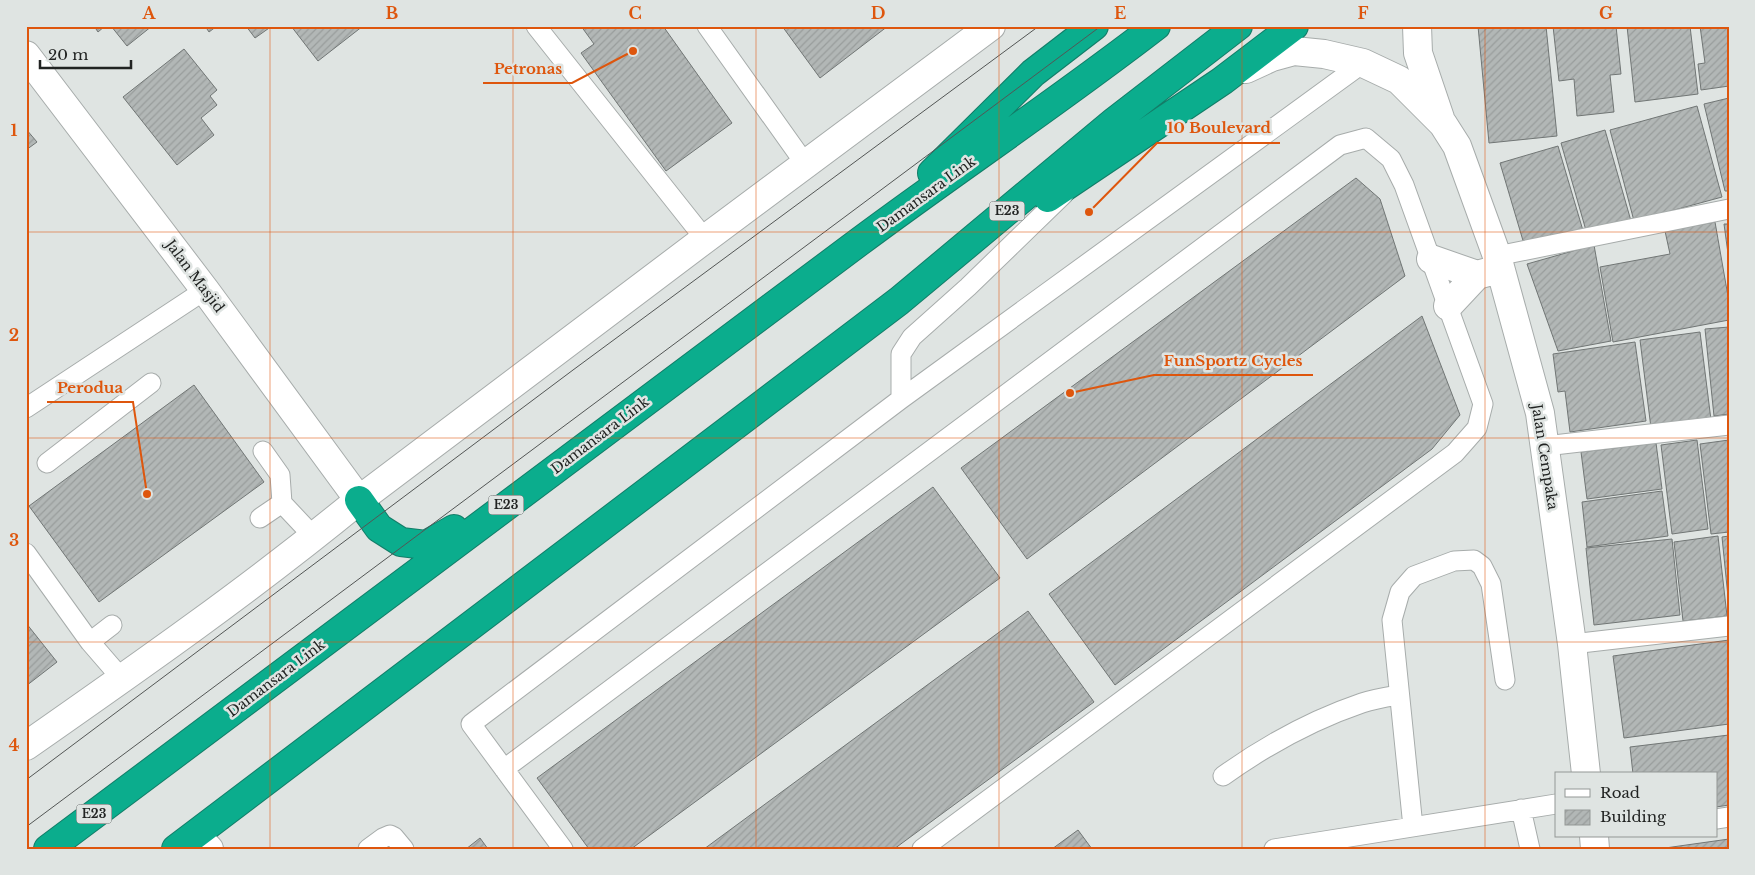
<svg xmlns="http://www.w3.org/2000/svg" width="1755" height="875" font-family="'Libre Baskerville',serif">
	<defs>
		<pattern id="building-hatch" width="6" height="6" patternUnits="userSpaceOnUse" patternTransform="scale(1.25)"><rect width="6" height="6" fill="#b2b7b6"/><path d="M-1 1l2-2M0 6l6-6M5 7l2-2" fill="none" stroke="#999d9c"/></pattern>
	</defs>
	<rect width="100%" height="100%" fill="#dfe4e2"/>
	<!-- building -->
	<path fill="url(#building-hatch)" stroke="#717675" d="M 94,26 L 105,26 L 98,32 Z
		M 111,26 L 152,26 L 127,46 Z
		M 205,26 L 217,26 L 209,32 Z
		M 246,26 L 272,26 L 255,38 Z
		M 291,26 L 363,26 L 318,61 Z
		M 581,26 L 663,26 L 732,123 L 666,171 L 581,53 L 594,44 Z
		M 782,26 L 888,26 L 820,78 Z
		M 1478,26 L 1546,26 L 1557,136 L 1489,143 Z
		M 1553,26 L 1616,26 L 1621,74 L 1610,75 L 1614,112 L 1577,116 L 1574,79 L 1559,81 Z
		M 1627,26 L 1690,26 L 1698,94 L 1635,102 Z
		M 1700,26 L 1729,26 L 1729,86 L 1701,90 L 1698,64 L 1705,63 Z
		M 184,49 L 217,90 L 210,96 L 217,105 L 201,118 L 214,135 L 177,165 L 123,97 Z
		M 1729,98 L 1729,191 L 1725,191 L 1704,104 Z
		M 1697,106 L 1722,197 L 1634,221 L 1610,130 Z
		M 26,129 L 37,142 L 26,150 Z
		M 1605,130 L 1631,221 L 1587,234 L 1561,143 Z
		M 1558,146 L 1584,234 L 1553,243 L 1551,235 L 1524,244 L 1500,163 Z
		M 1356,178 L 1380,199 L 1405,276 L 1027,559 L 961,468 Z
		M 1715,222 L 1729,302 L 1729,320 L 1613,342 L 1600,267 L 1670,254 L 1665,231 Z
		M 1724,224 L 1729,224 L 1729,261 Z
		M 1594,245 L 1611,341 L 1558,351 L 1527,264 Z
		M 1422,316 L 1460,415 L 1432,449 L 1115,685 L 1049,594 Z
		M 1729,327 L 1729,414 L 1714,416 L 1705,329 Z
		M 1700,332 L 1711,420 L 1651,428 L 1640,340 Z
		M 1635,342 L 1646,421 L 1570,432 L 1565,391 L 1558,392 L 1553,354 Z
		M 194,385 L 264,482 L 99,602 L 29,506 Z
		M 1697,440 L 1708,529 L 1672,534 L 1661,445 Z
		M 1729,440 L 1729,532 L 1711,534 L 1700,444 Z
		M 1656,443 L 1662,489 L 1587,499 L 1581,452 Z
		M 933,487 L 1000,578 L 631,849 L 589,849 L 537,778 Z
		M 1662,491 L 1668,536 L 1587,547 L 1582,502 Z
		M 1718,536 L 1727,616 L 1683,621 L 1674,542 Z
		M 1729,536 L 1729,607 L 1722,537 Z
		M 1672,539 L 1680,615 L 1594,625 L 1586,548 Z
		M 1028,611 L 1094,702 L 894,849 L 704,849 Z
		M 26,623 L 57,662 L 26,686 Z
		M 1729,640 L 1729,724 L 1624,738 L 1613,656 Z
		M 1729,735 L 1729,805 L 1716,807 L 1716,774 L 1633,774 L 1630,747 Z
		M 1078,830 L 1092,849 L 1052,849 Z
		M 480,838 L 488,849 L 466,849 Z
		M 1729,839 L 1729,849 L 1658,849 Z"/>
	<g fill="none" stroke-linecap="round" stroke-linejoin="round">
		<!-- service casing -->
		<g stroke="#a7acab" stroke-width="21">
			<path id="service" d="M 536,26 L 705,239
				M 707,26 L 806,165
				M 1497,256 L 1729,209
				M 901,399 L 901,354 L 912,337 L 968,287 L 1064,194
				M 26,408 L 205,290
				M 1545,446 L 1729,425
				M 47,463 L 151,383
				M 282,503 L 314,537
				M 260,518 L 282,503 L 280,475 L 263,451
				M 26,553 L 90,642 L 122,679
				M 90,642 L 112,625
				M 1572,644 L 1729,626
				M 504,769 L 1340,145 L 1366,138 L 1391,159 L 1404,185 L 1483,404 L 1477,428 L 1455,453 L 922,849
				M 1223,776 C 1265,746 1312,720 1362,703 C 1374,699 1387,697 1399,695
				M 1521,809 L 1530,849
				M 1716,819 L 1729,817
				M 1413,827 L 1392,620 L 1400,592 L 1414,576 L 1454,561 L 1474,560 L 1482,566 L 1491,584 L 1505,680
				M 368,849 L 383,838 L 390,835 L 394,837 L 404,849
				M 563,849 L 471,724 L 901,399 L 1363,63
				M 1274,849 L 1556,804"/>
		</g>
		<!-- minor casing -->
		<g stroke="#a7acab" stroke-width="30">
			<path id="minor" d="M 1417,26 L 1418,53 L 1440,118
				M 1246,69 L 1272,57 L 1294,51 L 1324,54 L 1363,63 L 1399,80 L 1443,124 L 1457,146 L 1497,256 L 1540,413 L 1572,644 L 1586,774
				M 1431,259 L 1477,275
				M 1448,306 L 1477,275 L 1499,269
				M 26,746 C 139,667 252,588 359,500 L 705,239 L 991,26
				M 196,835 L 209,849
				M 1594,836 L 1595,849"/>
		</g>
		<!-- tertiary casing -->
		<g stroke="#a7acab" stroke-width="30">
			<path id="tertiary" d="M 26,55 L 205,290 L 359,500"/>
		</g>
		<!-- motorway casing -->
		<g stroke="#137d68" stroke-width="30">
			<path id="motorway" d="M 932,173 L 1033,73 L 1094,26
				M 1048,198 L 1222,81 L 1294,26
				M 359,500 L 379,528 L 401,542 L 426,545 L 454,529
				M 48,849 C 317,646 588,444 859,242 C 957,169 1059,101 1156,26
				M 176,849 L 899,301 L 1115,121 L 1238,26"/>
		</g>
		<!-- service -->
		<use href="#service" stroke="#fff" stroke-width="19"/>
		<!-- minor -->
		<use href="#minor" stroke="#fff" stroke-width="28"/>
		<!-- tertiary -->
		<use href="#tertiary" stroke="#fff" stroke-width="28"/>
		<!-- motorway -->
		<use href="#motorway" stroke="#0bad8d" stroke-width="28"/>
		<!-- tram -->
		<path stroke="#535655" stroke-width="1" d="M 26,780 L 573,370 L 1039,26
			M 26,827 L 1101,26"/>
	</g>
	<!-- grid -->
	<path fill="none" stroke="#de560d" stroke-width="1" stroke-opacity="0.55" d="M 270,26 L 270,849M 513,26 L 513,849M 756,26 L 756,849M 999,26 L 999,849M 1242,26 L 1242,849M 1485,26 L 1485,849M 26,232 L 1729,232M 26,438 L 1729,438M 26,642 L 1729,642"/>
	<g text-anchor="middle" stroke-width="5" stroke-linejoin="round" paint-order="stroke">
		<!-- shield labels -->
		<g fill="#dfe4e2" stroke="#5a5d5c" stroke-width="1">
			<rect x="989.5" y="201.5" width="35" height="19" rx="4"/>
			<rect x="488.5" y="495.5" width="35" height="19" rx="4"/>
			<rect x="76.5" y="804.5" width="35" height="19" rx="4"/>
		</g>
		<g font-size="12" font-weight="bold" fill="#212322">
			<text x="1007" y="215">E23</text>
			<text x="506" y="509">E23</text>
			<text x="94" y="818">E23</text>
		</g>
		<!-- street labels -->
		<g font-size="14" fill="#212322" stroke="#dfe4e2">
			<text transform="translate(926 194) rotate(-36)" y="5">Damansara Link</text>
			<text transform="translate(195 276) rotate(53)" y="5">Jalan Masjid</text>
			<text transform="translate(600 435) rotate(-37)" y="5">Damansara Link</text>
			<text transform="translate(1545 457) rotate(81)" y="5">Jalan Cempaka</text>
			<text transform="translate(276 678) rotate(-37)" y="5">Damansara Link</text>
		</g>
	</g>
	<!-- callouts -->
	<path fill="none" stroke="#de560d" stroke-width="2" d="M633 51L572 83H483M1089 212L1157 143H1280M1070 393L1154 375H1313M147 494L133 402H47"/>
	<g fill="#de560d" stroke="#dfe4e2" stroke-width="2">
		<circle cx="633" cy="51" r="5"/>
		<circle cx="1089" cy="212" r="5"/>
		<circle cx="1070" cy="393" r="5"/>
		<circle cx="147" cy="494" r="5"/>
	</g>
	<g font-size="15" text-anchor="middle" font-weight="bold" fill="#de560d" stroke="#dfe4e2" stroke-width="5" stroke-linejoin="round" paint-order="stroke">
		<text x="528" y="74">Petronas</text>
		<text x="1219" y="133">10 Boulevard</text>
		<text x="1233" y="366">FunSportz Cycles</text>
		<text x="90" y="393">Perodua</text>
	</g>
	<!-- border -->
	<rect width="1755" height="875" fill="none" stroke="#dfe4e2" stroke-width="55"/>
	<!-- legend -->
	<rect x="1555" y="772" width="162" height="65" fill="#dfe4e2" stroke="#939795"/>
	<rect x="1565" y="789" width="25" height="8" fill="#ffffff" stroke="#939795"/>
	<text x="1600" y="798" font-size="15" fill="#212322">Road</text>
	<rect x="1565" y="810" width="25" height="15" fill="url(#building-hatch)" stroke="#939795"/>
	<text x="1600" y="822" font-size="15" fill="#212322">Building</text>
	<!-- scale -->
	<path d="M40 60v8h91v-8" fill="none" stroke="#212322" stroke-width="2.5"/>
	<text x="48" y="60" font-size="15" fill="#212322" stroke="#dfe4e2" stroke-width="4" paint-order="stroke">20 m</text>
	<rect x="28" y="28" width="1700" height="820" fill="none" stroke="#de560d" stroke-width="2"/>
	<g font-size="16" text-anchor="middle" font-weight="bold" fill="#de560d">
		<text x="149" y="19">A</text>
		<text x="392" y="19">B</text>
		<text x="635" y="19">C</text>
		<text x="878" y="19">D</text>
		<text x="1120" y="19">E</text>
		<text x="1363" y="19">F</text>
		<text x="1606" y="19">G</text>
		<text x="14" y="136">1</text>
		<text x="14" y="341">2</text>
		<text x="14" y="546">3</text>
		<text x="14" y="751">4</text>
	</g>
</svg>
